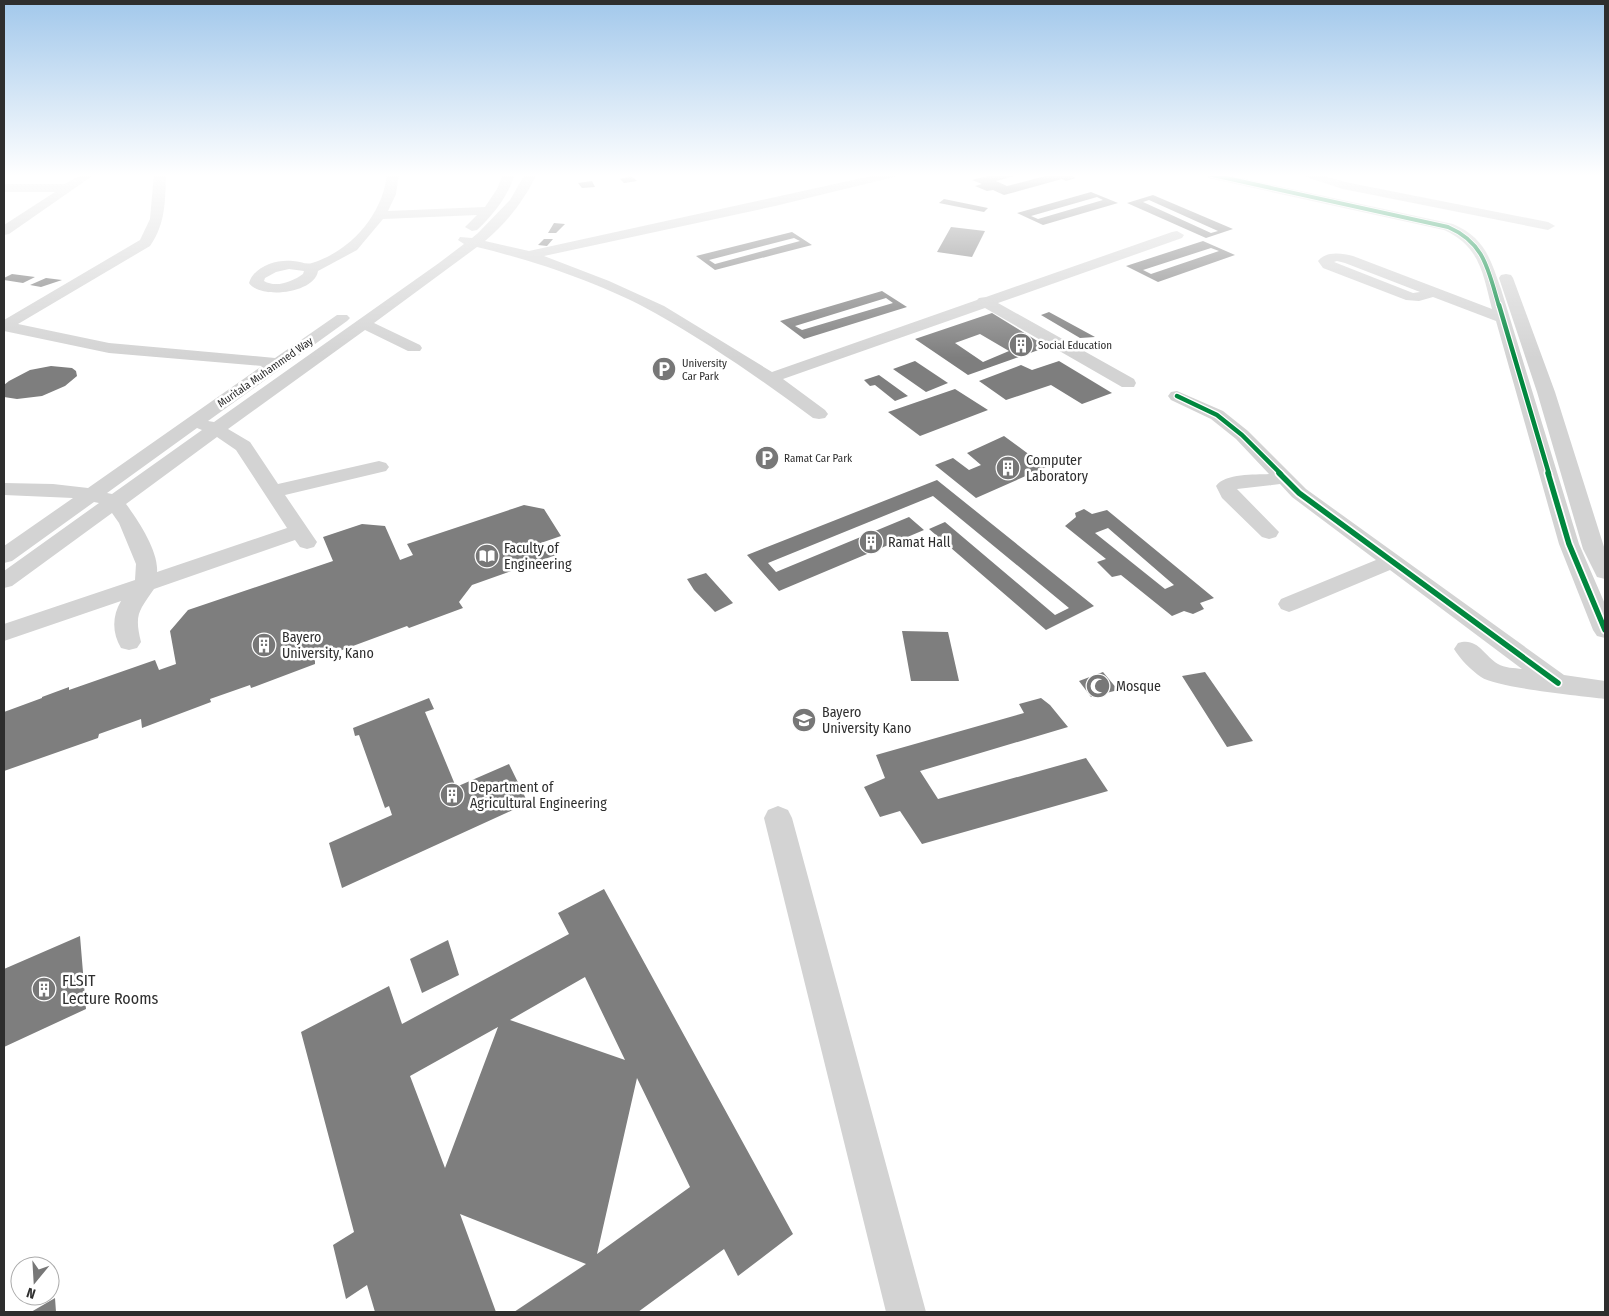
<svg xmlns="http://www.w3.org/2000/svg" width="1609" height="1316" font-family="'Fira Sans Condensed',sans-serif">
	<rect width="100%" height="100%" fill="#fff"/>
	<!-- building -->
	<path fill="#7e7e7e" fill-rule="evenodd" d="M 995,174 L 1022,174 L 996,181 L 1007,186 L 1053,174 L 1066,174 L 1076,178 L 1066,181 L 1062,179 L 1004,195 L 993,190 L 987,191 L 975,186 L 982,184 L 972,180 Z
		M 631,176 L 637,181 L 624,183 L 620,179 Z
		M 592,181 L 595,187 L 582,188 L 578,183 Z
		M 1091,192 L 1118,203 L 1043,225 L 1017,213 ZM 1097,197 L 1103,200 L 1038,219 L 1031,216 Z
		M 1153,195 L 1233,229 L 1206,238 L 1127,203 ZM 1149,200 L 1218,231 L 1211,233 L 1143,202 Z
		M 944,199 L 988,208 L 984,212 L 939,203 Z
		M 554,223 L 565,224 L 556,233 L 548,233 Z
		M 951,227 L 985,231 L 972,257 L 937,252 Z
		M 792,232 L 812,245 L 715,270 L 696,256 ZM 794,238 L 800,241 L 715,264 L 709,260 Z
		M 544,239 L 553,239 L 547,246 L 538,245 Z
		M 1203,241 L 1235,255 L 1158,282 L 1126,266 ZM 1211,248 L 1219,251 L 1151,274 L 1143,270 Z
		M 12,274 L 35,277 L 23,283 L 4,280 L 4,278 Z
		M 46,278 L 62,280 L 41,287 L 30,285 Z
		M 882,291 L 907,307 L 804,339 L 780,321 ZM 886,298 L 893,303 L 802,330 L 795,326 Z
		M 1049,312 L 1095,337 L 1080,338 L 1041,315 Z
		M 992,313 L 1047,347 L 968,375 L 915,339 ZM 980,334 L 1009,351 L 983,362 L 955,343 Z
		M 915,361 L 948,383 L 926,392 L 893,369 Z
		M 1059,361 L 1112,393 L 1082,404 L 1051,385 L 1006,400 L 979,381 L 1021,365 L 1032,370 Z
		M 51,366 L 72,368 L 76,371 L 77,376 L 65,386 L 42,396 L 17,399 L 4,397 L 4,385 L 9,381 L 30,370 Z
		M 879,375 L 908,396 L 895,401 L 875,385 L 870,386 L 864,380 Z
		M 955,389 L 988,410 L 920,436 L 888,412 Z
		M 1004,436 L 1046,467 L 976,498 L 935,465 L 953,458 L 969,470 L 981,465 L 967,453 Z
		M 937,480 L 1094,606 L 1046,630 L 929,529 L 945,522 L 1055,615 L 1069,608 L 933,496 L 768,563 L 776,572 L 909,517 L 924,530 L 779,591 L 747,555 Z
		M 524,505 L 544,509 L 561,536 L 535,545 L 538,553 L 554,549 L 556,555 L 472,585 L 459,602 L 463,608 L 409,628 L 407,626 L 315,660 L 315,664 L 251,688 L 250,685 L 210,699 L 211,702 L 142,728 L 141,719 L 99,734 L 98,738 L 4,771 L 4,712 L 42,698 L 42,697 L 69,687 L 69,690 L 155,660 L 159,670 L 176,664 L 170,631 L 188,610 L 333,561 L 323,537 L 362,524 L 385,526 L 400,560 L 413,555 L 407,544 Z
		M 1084,509 L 1092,514 L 1107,510 L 1214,598 L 1200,603 L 1204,609 L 1193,614 L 1184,611 L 1172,616 L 1121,575 L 1112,577 L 1097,562 L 1106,559 L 1065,526 L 1076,517 L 1075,513 ZM 1108,528 L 1174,585 L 1165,589 L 1095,533 Z
		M 706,573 L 733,603 L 715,612 L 694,590 L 687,579 Z
		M 902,631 L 948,632 L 959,681 L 911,681 Z
		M 1103,672 L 1118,690 L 1091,697 L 1079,681 Z
		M 1205,672 L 1253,741 L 1227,747 L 1182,676 Z
		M 429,698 L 434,709 L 425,712 L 456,787 L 509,764 L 528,803 L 342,888 L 329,843 L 392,815 L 389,806 L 385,808 L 359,735 L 355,736 L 353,728 Z
		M 1041,698 L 1050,705 L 1068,727 L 920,771 L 938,799 L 1086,758 L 1108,791 L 922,844 L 900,811 L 880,817 L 864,787 L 885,778 L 876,755 L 1024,713 L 1019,704 Z
		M 604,889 L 793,1234 L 738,1276 L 724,1249 L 638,1312 L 514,1312 L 586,1264 L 460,1214 L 496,1312 L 375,1312 L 367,1285 L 346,1299 L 333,1245 L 354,1232 L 301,1032 L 389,986 L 402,1024 L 569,934 L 558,913 ZM 585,977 L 625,1060 L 510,1020 ZM 498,1027 L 445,1168 L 410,1076 ZM 637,1078 L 690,1187 L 597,1254 Z
		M 80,936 L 86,1009 L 4,1047 L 4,969 Z
		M 448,940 L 459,975 L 422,993 L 410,959 Z
		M 55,1298 L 56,1312 L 31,1312 Z"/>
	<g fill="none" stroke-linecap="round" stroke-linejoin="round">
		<!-- minor -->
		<path fill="#d3d3d3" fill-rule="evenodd" d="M 82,174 L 95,174 L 9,234 L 4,235 L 4,225 L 55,192 L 4,192 L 4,184 L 65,184 Z
			M 154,174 L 166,174 C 165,201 166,223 150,246 L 18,324 L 109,343 L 275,358 L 337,315 L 347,315 L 350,318 L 347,321 L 208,421 L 214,422 L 439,263 L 464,244 L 458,240 L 460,237 L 472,238 L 478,233 L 510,200 L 525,174 L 537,174 C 524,200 508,222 485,241 L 529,251 L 880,174 L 900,174 L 898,176 L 775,206 L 544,256 L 609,281 L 664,306 L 772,372 L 977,300 L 979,298 L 986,297 L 1172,232 L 1177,231 L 1184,235 L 1182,238 L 998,303 L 1134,379 L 1136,383 L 1134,387 L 1122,387 L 985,308 L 783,379 L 825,410 L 828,414 L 825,418 L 819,419 L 813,418 C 762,380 710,344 655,313 C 603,284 535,261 477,247 L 374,323 L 420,345 L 422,348 L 420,351 L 408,351 L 365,330 L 228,429 L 250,442 L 278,484 L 379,461 L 386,463 L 389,467 L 386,471 L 285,495 L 317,542 L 314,547 L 307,549 L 300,547 L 295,540 L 154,589 C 139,611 134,614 141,642 L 137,648 L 129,650 L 121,648 C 112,633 112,616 121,601 L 4,641 L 4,624 L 135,580 L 136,564 L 119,523 L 112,513 L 12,586 L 4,588 L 4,571 L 99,503 L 94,502 L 12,561 L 4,563 L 4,546 L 73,498 L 4,495 L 4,483 L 53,484 L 88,488 L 262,366 L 109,353 L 4,331 L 4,320 L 140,240 L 150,219 ZM 197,428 L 202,430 L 112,494 L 107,493 ZM 217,437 L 236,450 L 287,528 L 157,572 C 159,552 138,520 126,504 Z
			M 387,174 L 399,174 L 396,194 L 388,211 L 485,207 L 497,189 L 503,174 L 515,174 C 508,196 494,214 477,230 L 472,231 L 465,227 L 477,215 L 383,219 L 357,250 L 318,271 C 315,293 261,300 249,283 C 254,266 277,259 293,261 C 300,261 306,265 312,263 C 351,251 383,214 387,174 ZM 289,269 L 304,271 L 303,274 C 292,282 276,288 264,281 L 265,278 L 276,272 Z
			M 1202,174 L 1223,174 L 1453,224 C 1485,238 1490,258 1501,289 L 1579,544 L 1605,604 L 1605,638 L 1597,636 L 1593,630 L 1559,544 L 1496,321 L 1433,297 L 1419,301 L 1406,300 L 1323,268 L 1318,261 C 1326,251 1341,253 1353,256 L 1492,309 C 1483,274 1480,246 1444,230 L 1208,178 ZM 1337,261 L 1345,263 L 1420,292 L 1413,293 L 1334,262 Z
			M 1301,174 L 1318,174 L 1345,182 L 1548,222 L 1555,226 L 1548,230 L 1343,189 L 1303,176 Z
			M 1506,274 L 1511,275 L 1513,278 L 1555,392 L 1605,550 L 1605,579 L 1597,577 L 1583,549 L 1537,392 L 1499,278 L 1501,275 Z
			M 1177,391 L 1223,411 L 1248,431 L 1306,489 L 1564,675 L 1605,681 L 1605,699 C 1581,696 1497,688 1481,677 C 1471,670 1460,659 1454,649 L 1458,643 C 1478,637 1483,655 1498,664 C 1504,668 1515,668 1522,669 L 1390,570 L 1297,609 L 1289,612 L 1281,609 L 1278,604 L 1281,599 L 1376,560 L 1292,497 L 1280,484 L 1237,489 L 1279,532 L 1276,537 L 1269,539 L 1262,537 L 1222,498 L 1216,486 C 1225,473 1255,475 1269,474 L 1236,439 L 1211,419 L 1171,400 L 1168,396 L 1171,392 Z
			M 778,806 L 788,810 L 792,818 L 926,1312 L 886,1312 L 764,818 L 768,810 Z"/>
		<!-- cycleway-far2 casing -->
		<g stroke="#fff" stroke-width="5.5">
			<path id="cycleway-far2" d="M 1208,174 L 1448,227 C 1485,243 1488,270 1499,306"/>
		</g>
		<!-- cycleway-far1 casing -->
		<g stroke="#fff" stroke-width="7">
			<path id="cycleway-far1" d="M 1499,305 L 1549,474
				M 1177,396 L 1217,415 L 1242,435 L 1281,474"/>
		</g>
		<!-- cycleway casing -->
		<g stroke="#fff" stroke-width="9">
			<path id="cycleway" d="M 1279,473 L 1299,493 L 1558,683
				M 1548,473 L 1569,544 L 1605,630"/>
		</g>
		<!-- cycleway-far2 -->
		<use href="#cycleway-far2" stroke="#00873e" stroke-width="4"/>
		<!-- cycleway-far1 -->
		<use href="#cycleway-far1" stroke="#00873e" stroke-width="4.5"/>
		<!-- cycleway -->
		<use href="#cycleway" stroke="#00873e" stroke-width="5.5"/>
	</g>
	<!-- sky -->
	<linearGradient id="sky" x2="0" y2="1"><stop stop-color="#a2c8eb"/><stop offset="0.49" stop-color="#fff"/><stop offset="1" stop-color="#fff" stop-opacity="0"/></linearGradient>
	<rect width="1609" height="358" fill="url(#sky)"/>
	<!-- icons -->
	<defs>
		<g id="building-disc" transform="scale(1.25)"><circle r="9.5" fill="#777" stroke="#fff"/><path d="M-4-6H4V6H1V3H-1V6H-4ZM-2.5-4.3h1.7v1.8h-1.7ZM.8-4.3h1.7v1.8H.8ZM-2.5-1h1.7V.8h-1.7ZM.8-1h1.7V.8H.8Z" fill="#fff"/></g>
		<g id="parking-disc" transform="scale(1.25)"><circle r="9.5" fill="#777" stroke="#fff"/><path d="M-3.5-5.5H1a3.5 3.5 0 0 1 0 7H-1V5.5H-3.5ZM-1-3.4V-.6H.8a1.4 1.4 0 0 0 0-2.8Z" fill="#fff"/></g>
		<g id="library-disc" transform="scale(1.25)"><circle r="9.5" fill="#777" stroke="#fff"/><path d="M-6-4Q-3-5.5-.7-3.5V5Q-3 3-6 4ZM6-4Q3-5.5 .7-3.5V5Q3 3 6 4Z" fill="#fff"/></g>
		<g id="mosque-disc" transform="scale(1.25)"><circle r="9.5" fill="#777" stroke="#fff"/><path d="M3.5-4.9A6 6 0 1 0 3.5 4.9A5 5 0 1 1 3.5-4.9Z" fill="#fff"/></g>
		<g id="university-disc" transform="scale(1.25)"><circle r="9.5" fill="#777" stroke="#fff"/><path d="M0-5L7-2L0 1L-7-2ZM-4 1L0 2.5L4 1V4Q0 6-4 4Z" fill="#fff"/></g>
	</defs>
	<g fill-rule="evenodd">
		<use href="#building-disc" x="1021" y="345"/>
		<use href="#parking-disc" x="664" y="369"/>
		<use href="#parking-disc" x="767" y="458"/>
		<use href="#building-disc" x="1008" y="468"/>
		<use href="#building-disc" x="871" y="542"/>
		<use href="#library-disc" x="487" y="556"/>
		<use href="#building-disc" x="264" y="645"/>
		<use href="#mosque-disc" x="1098" y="686"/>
		<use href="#university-disc" x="804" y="720"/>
		<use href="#building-disc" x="452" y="795"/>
		<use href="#building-disc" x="44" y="989"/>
	</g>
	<g text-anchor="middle" stroke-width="5" stroke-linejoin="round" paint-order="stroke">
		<!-- far-poi labels -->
		<g font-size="11" fill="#2e2e2e" stroke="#fff" text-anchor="start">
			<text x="1038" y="349">Social Education</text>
			<text x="682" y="367">University<tspan x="682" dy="13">Car Park</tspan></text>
			<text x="784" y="462">Ramat Car Park</text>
		</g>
		<!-- far-street labels -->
		<g font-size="11" fill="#2e2e2e" stroke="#fff">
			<text transform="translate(265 372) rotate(-35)" y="4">Muritala Muhammed Way</text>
		</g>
		<!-- poi labels -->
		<g font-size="14" fill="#2e2e2e" stroke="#fff" text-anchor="start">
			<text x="1026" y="465">Computer<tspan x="1026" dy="16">Laboratory</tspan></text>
			<text x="888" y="547">Ramat Hall</text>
			<text x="504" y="553">Faculty of<tspan x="504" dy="16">Engineering</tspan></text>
			<text x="282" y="642">Bayero<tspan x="282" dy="16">University, Kano</tspan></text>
			<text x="1116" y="691">Mosque</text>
			<text x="822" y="717">Bayero<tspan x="822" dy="16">University Kano</tspan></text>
			<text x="470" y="792">Department of<tspan x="470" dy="16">Agricultural Engineering</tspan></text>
		</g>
		<!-- near-poi labels -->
		<g font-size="16" fill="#2e2e2e" stroke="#fff" text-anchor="start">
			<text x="62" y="986">FLSIT<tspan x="62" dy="18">Lecture Rooms</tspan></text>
		</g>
	</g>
	<!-- border -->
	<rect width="1609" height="1316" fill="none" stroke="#2e2e2e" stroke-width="10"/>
	<!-- north arrow -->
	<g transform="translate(35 1281) rotate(198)"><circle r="24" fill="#ffffff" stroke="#ababab"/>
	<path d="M0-4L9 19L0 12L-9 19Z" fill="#777777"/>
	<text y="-8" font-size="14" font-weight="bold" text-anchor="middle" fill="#2e2e2e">N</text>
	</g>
</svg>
